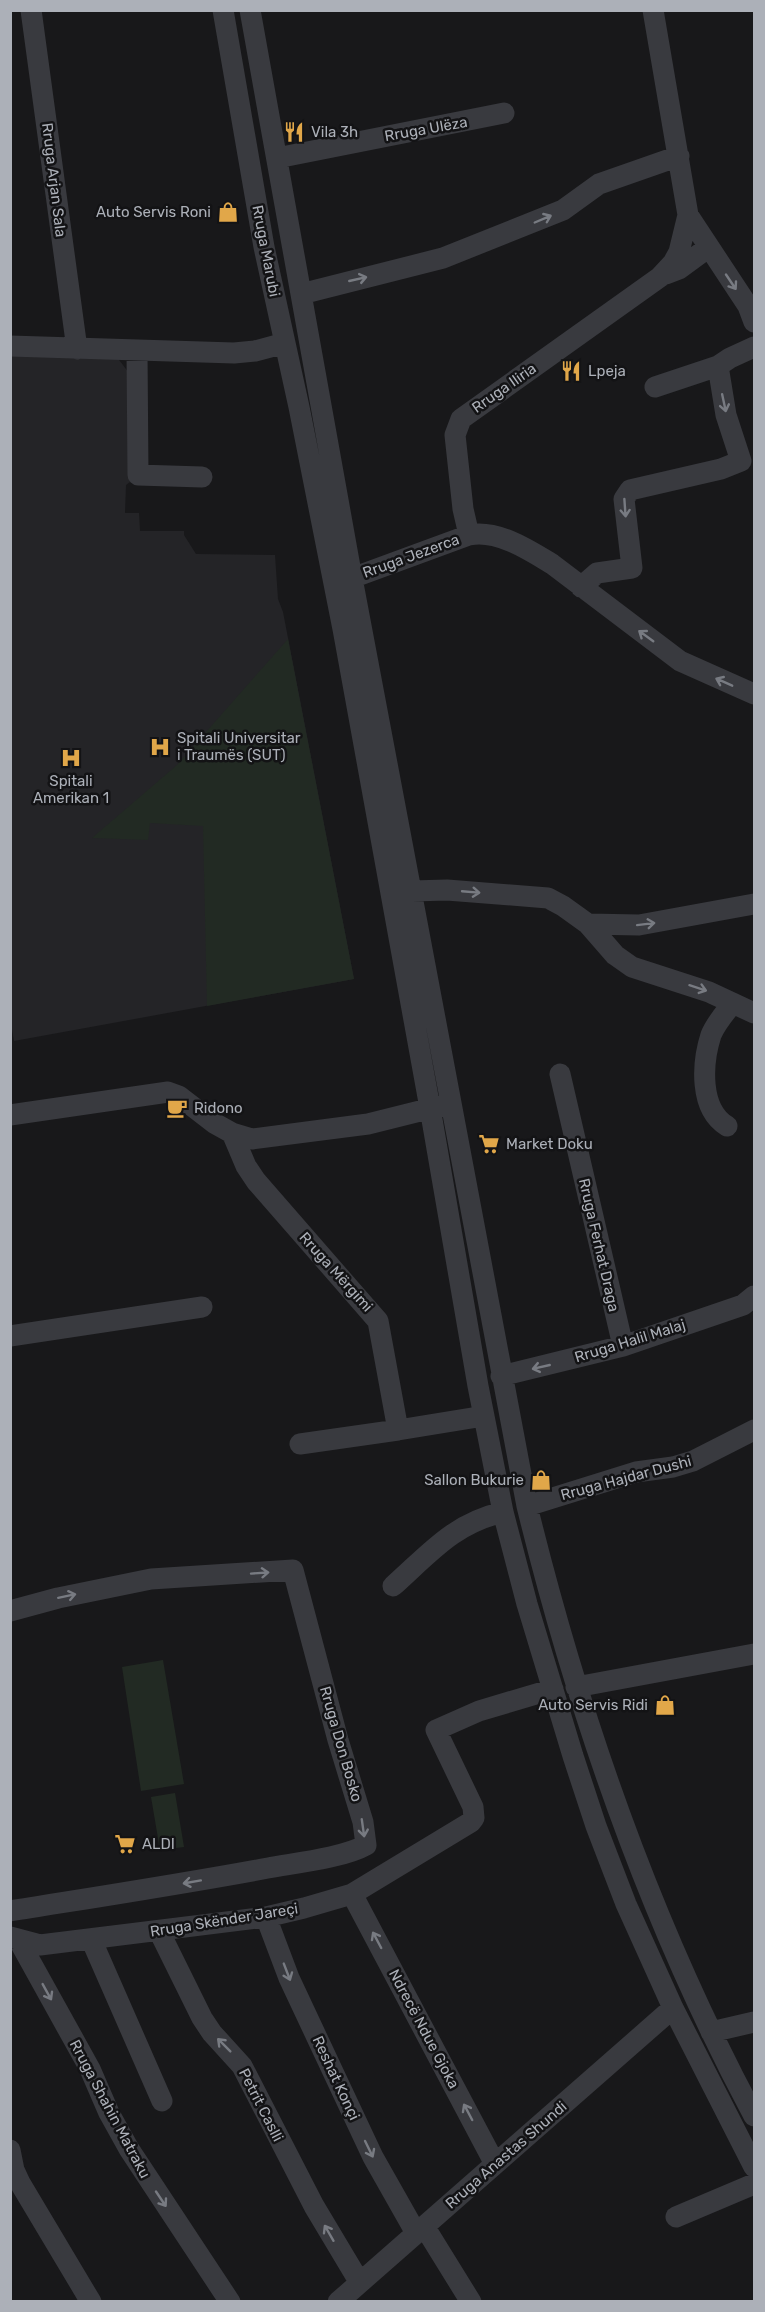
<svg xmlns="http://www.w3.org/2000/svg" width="765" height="2312" font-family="Rubik,sans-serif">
	<rect width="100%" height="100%" fill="#18181a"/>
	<!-- built -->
	<path fill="#242427" d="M 10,351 L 116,356 L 129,373 L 130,482 L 126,485 L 125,513 L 139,513 L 140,531 L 184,531 L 184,535 L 196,554 L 275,555 L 278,599 L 283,612 L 354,979 L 14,1041 L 10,1018 Z"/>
	<!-- green -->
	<path fill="#222a23" d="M 288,639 L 354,979 L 207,1006 L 203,826 L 150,823 L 148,840 L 92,838 L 177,765 Z
		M 163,1660 L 184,1784 L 141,1791 L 122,1667 Z
		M 175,1793 L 184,1847 L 160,1850 L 151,1797 Z"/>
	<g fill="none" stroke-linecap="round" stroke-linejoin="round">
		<!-- minor -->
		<path stroke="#393a3f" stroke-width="21" d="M 31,10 L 77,349
			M 223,10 L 264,247 L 299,407 L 343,629 L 430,1108 L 478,1386 L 503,1512 L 527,1604 L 573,1756 L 596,1826 L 626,1904 L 673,2008 L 754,2167
			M 250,10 L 352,578 L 527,1506 C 579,1718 651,1924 754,2116
			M 277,158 L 504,113
			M 688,215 L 748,306 L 754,322
			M 666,274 L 679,269 L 709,247
			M 301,294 L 443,258 L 563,210 L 599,184 L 679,156
			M 10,346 L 234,353 L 255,351 L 285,343
			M 137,351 L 138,475 L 202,477
			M 655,387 L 718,366
			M 469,535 L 463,509 L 455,435 L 461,419 L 660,277 L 673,263 L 679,252 L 688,215 L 653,10
			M 352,578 L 469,535 C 497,529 529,550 552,564 L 680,661 L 754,694
			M 581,587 L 597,573 L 632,568 L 624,499 L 630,490 L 721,469 L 741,461 L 726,415 L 718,366 L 730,358 L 754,347
			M 412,891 L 447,890 L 548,898 L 563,906 L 588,924 L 615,955 L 632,967 L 709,992 L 754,1013
			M 588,924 L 639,925 L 754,904
			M 560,1074 L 623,1346
			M 10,1115 L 168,1092 L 179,1096 L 214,1123 L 232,1133 L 252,1139 L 368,1124 L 444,1105
			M 727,1126 C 699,1109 702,1063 711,1035 C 716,1023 724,1014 732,1004
			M 232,1133 L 246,1166 L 256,1181 L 378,1321 L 398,1430 L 484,1416
			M 10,1336 L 202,1307
			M 501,1376 L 623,1346 L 743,1305 L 754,1296
			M 300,1444 L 398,1430
			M 527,1506 L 636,1472 L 673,1467 L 693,1461 L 754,1430
			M 393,1586 C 431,1552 453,1524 503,1512
			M 10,1611 L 58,1598 L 151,1579 L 293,1570 L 338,1740 L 363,1822 L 366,1845 C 343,1858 295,1863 268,1868 C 182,1884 97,1897 10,1911
			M 576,1687 L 754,1654
			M 352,1894 L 495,2164
			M 266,1917 L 289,1978 L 373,2157 L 416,2233
			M 159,1931 L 202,2018 L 212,2033 L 242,2066 L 314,2206 L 360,2283
			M 10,1937 L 40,1945 L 266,1917 L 304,1908 L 352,1894 L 471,1822 L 474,1818 L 473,1807 L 436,1730 L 479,1711 L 553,1689
			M 91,1939 L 162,2101
			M 19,1941 L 90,2069 L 109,2113 L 129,2149 L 230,2302
			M 711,2032 L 754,2022
			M 10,2150 L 14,2170 L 20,2183 L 91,2302
			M 676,2217 L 754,2184
			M 424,2226 L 471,2302
			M 338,2302 L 673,2008"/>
	</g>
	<!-- one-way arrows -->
	<defs><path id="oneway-shaft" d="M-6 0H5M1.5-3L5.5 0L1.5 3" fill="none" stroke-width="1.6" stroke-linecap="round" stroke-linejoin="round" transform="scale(1.5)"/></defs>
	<g stroke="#787b82">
		<use href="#oneway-shaft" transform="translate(543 219) rotate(-23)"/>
		<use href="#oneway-shaft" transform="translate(358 279) rotate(-13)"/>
		<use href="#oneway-shaft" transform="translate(731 282) rotate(56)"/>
		<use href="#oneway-shaft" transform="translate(724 403) rotate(78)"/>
		<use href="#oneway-shaft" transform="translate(625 508) rotate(86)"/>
		<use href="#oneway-shaft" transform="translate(646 636) rotate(-144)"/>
		<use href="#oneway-shaft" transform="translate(724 682) rotate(-156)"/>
		<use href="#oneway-shaft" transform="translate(471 892) rotate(5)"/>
		<use href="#oneway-shaft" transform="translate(646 924) rotate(-7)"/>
		<use href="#oneway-shaft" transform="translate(698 988) rotate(18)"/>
		<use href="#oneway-shaft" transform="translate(541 1367) rotate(167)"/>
		<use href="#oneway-shaft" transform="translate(260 1573) rotate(-4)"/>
		<use href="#oneway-shaft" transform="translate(67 1596) rotate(-12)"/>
		<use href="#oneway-shaft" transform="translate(363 1828) rotate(82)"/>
		<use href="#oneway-shaft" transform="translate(192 1882) rotate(170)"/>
		<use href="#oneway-shaft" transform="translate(377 1940) rotate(-118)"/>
		<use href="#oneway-shaft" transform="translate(287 1972) rotate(69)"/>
		<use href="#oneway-shaft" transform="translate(47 1992) rotate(61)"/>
		<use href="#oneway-shaft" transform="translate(224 2045) rotate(-135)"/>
		<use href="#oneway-shaft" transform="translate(468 2112) rotate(-118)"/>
		<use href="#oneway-shaft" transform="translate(369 2149) rotate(64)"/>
		<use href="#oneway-shaft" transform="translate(161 2199) rotate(56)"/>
		<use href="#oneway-shaft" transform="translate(329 2233) rotate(-120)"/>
	</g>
	<!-- icons -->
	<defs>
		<g id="restaurant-bare" transform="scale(1.62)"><path d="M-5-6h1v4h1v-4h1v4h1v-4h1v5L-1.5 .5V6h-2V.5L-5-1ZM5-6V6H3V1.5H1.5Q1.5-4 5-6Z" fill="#e1a749" stroke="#131315" stroke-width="2.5" paint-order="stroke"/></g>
		<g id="shop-bare" transform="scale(1.62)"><path d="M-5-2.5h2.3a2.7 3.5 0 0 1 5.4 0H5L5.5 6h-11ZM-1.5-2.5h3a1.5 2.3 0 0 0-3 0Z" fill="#e1a749" stroke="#131315" stroke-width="2.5" paint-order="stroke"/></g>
		<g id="hospital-bare" transform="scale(1.62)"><path d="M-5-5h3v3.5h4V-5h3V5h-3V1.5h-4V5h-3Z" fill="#e1a749" stroke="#131315" stroke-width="2.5" paint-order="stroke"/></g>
		<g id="cafe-bare" transform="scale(1.62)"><path d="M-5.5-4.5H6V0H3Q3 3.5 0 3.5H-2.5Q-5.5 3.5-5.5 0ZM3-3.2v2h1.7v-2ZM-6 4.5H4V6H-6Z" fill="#e1a749" stroke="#131315" stroke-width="2.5" paint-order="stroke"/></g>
		<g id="supermarket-bare" transform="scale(1.62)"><path d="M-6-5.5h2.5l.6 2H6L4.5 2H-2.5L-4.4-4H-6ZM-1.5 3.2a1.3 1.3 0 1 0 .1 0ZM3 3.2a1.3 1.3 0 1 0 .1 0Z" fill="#e1a749" stroke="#131315" stroke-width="2.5" paint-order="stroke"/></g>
	</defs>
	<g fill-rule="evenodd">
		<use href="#restaurant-bare" x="294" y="132"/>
		<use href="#shop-bare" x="228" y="212"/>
		<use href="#restaurant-bare" x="571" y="371"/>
		<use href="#hospital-bare" x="160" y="747"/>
		<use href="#hospital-bare" x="71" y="758"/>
		<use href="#cafe-bare" x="177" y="1108"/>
		<use href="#supermarket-bare" x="489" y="1144"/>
		<use href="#shop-bare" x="541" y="1480"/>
		<use href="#shop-bare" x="665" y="1705"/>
		<use href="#supermarket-bare" x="125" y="1844"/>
	</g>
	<g text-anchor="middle" stroke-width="5" stroke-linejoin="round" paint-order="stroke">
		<!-- street labels -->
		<g font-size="15" fill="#acb0b8" stroke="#131315">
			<text transform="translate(426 129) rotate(-10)" y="5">Rruga Ulëza</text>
			<text transform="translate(54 180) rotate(83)" y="5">Rruga Arjan Sala</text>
			<text transform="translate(266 251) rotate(79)" y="5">Rruga Marubi</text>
			<text transform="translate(504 388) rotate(-35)" y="5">Rruga Iliria</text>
			<text transform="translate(411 556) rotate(-20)" y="5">Rruga Jezerca</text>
			<text transform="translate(599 1245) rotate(77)" y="5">Rruga Ferhat Draga</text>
			<text transform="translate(336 1272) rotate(48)" y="5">Rruga Mërgimi</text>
			<text transform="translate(630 1341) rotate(-17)" y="5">Rruga Halil Malaj</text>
			<text transform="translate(626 1478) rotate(-15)" y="5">Rruga Hajdar Dushi</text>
			<text transform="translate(341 1744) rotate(74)" y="5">Rruga Don Bosko</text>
			<text transform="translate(224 1920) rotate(-9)" y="5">Rruga Skënder Jareçi</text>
			<text transform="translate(424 2029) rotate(62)" y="5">Ndrecë Ndue Gjoka</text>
			<text transform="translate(336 2078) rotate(65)" y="5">Reshat Konçi</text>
			<text transform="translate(261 2105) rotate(63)" y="5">Petrit Caslli</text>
			<text transform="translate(110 2109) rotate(62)" y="5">Rruga Shahin Matraku</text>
			<text transform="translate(506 2155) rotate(-41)" y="5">Rruga Anastas Shundi</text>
		</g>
		<!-- poi labels -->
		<g font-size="15" fill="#acb0b8" stroke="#131315" text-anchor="start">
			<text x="311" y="137">Vila 3h</text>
			<text x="211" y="217" text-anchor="end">Auto Servis Roni</text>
			<text x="588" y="376">Lpeja</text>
			<text x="177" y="743">Spitali Universitar<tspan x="177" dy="17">i Traumës (SUT)</tspan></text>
			<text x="71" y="786" text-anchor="middle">Spitali<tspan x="71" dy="17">Amerikan 1</tspan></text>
			<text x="194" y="1113">Ridono</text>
			<text x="506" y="1149">Market Doku</text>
			<text x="524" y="1485" text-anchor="end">Sallon Bukurie</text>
			<text x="648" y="1710" text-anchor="end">Auto Servis Ridi</text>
			<text x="142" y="1849">ALDI</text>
		</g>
	</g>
	<!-- border -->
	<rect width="765" height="2312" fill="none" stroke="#acb0b8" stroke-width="24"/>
</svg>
